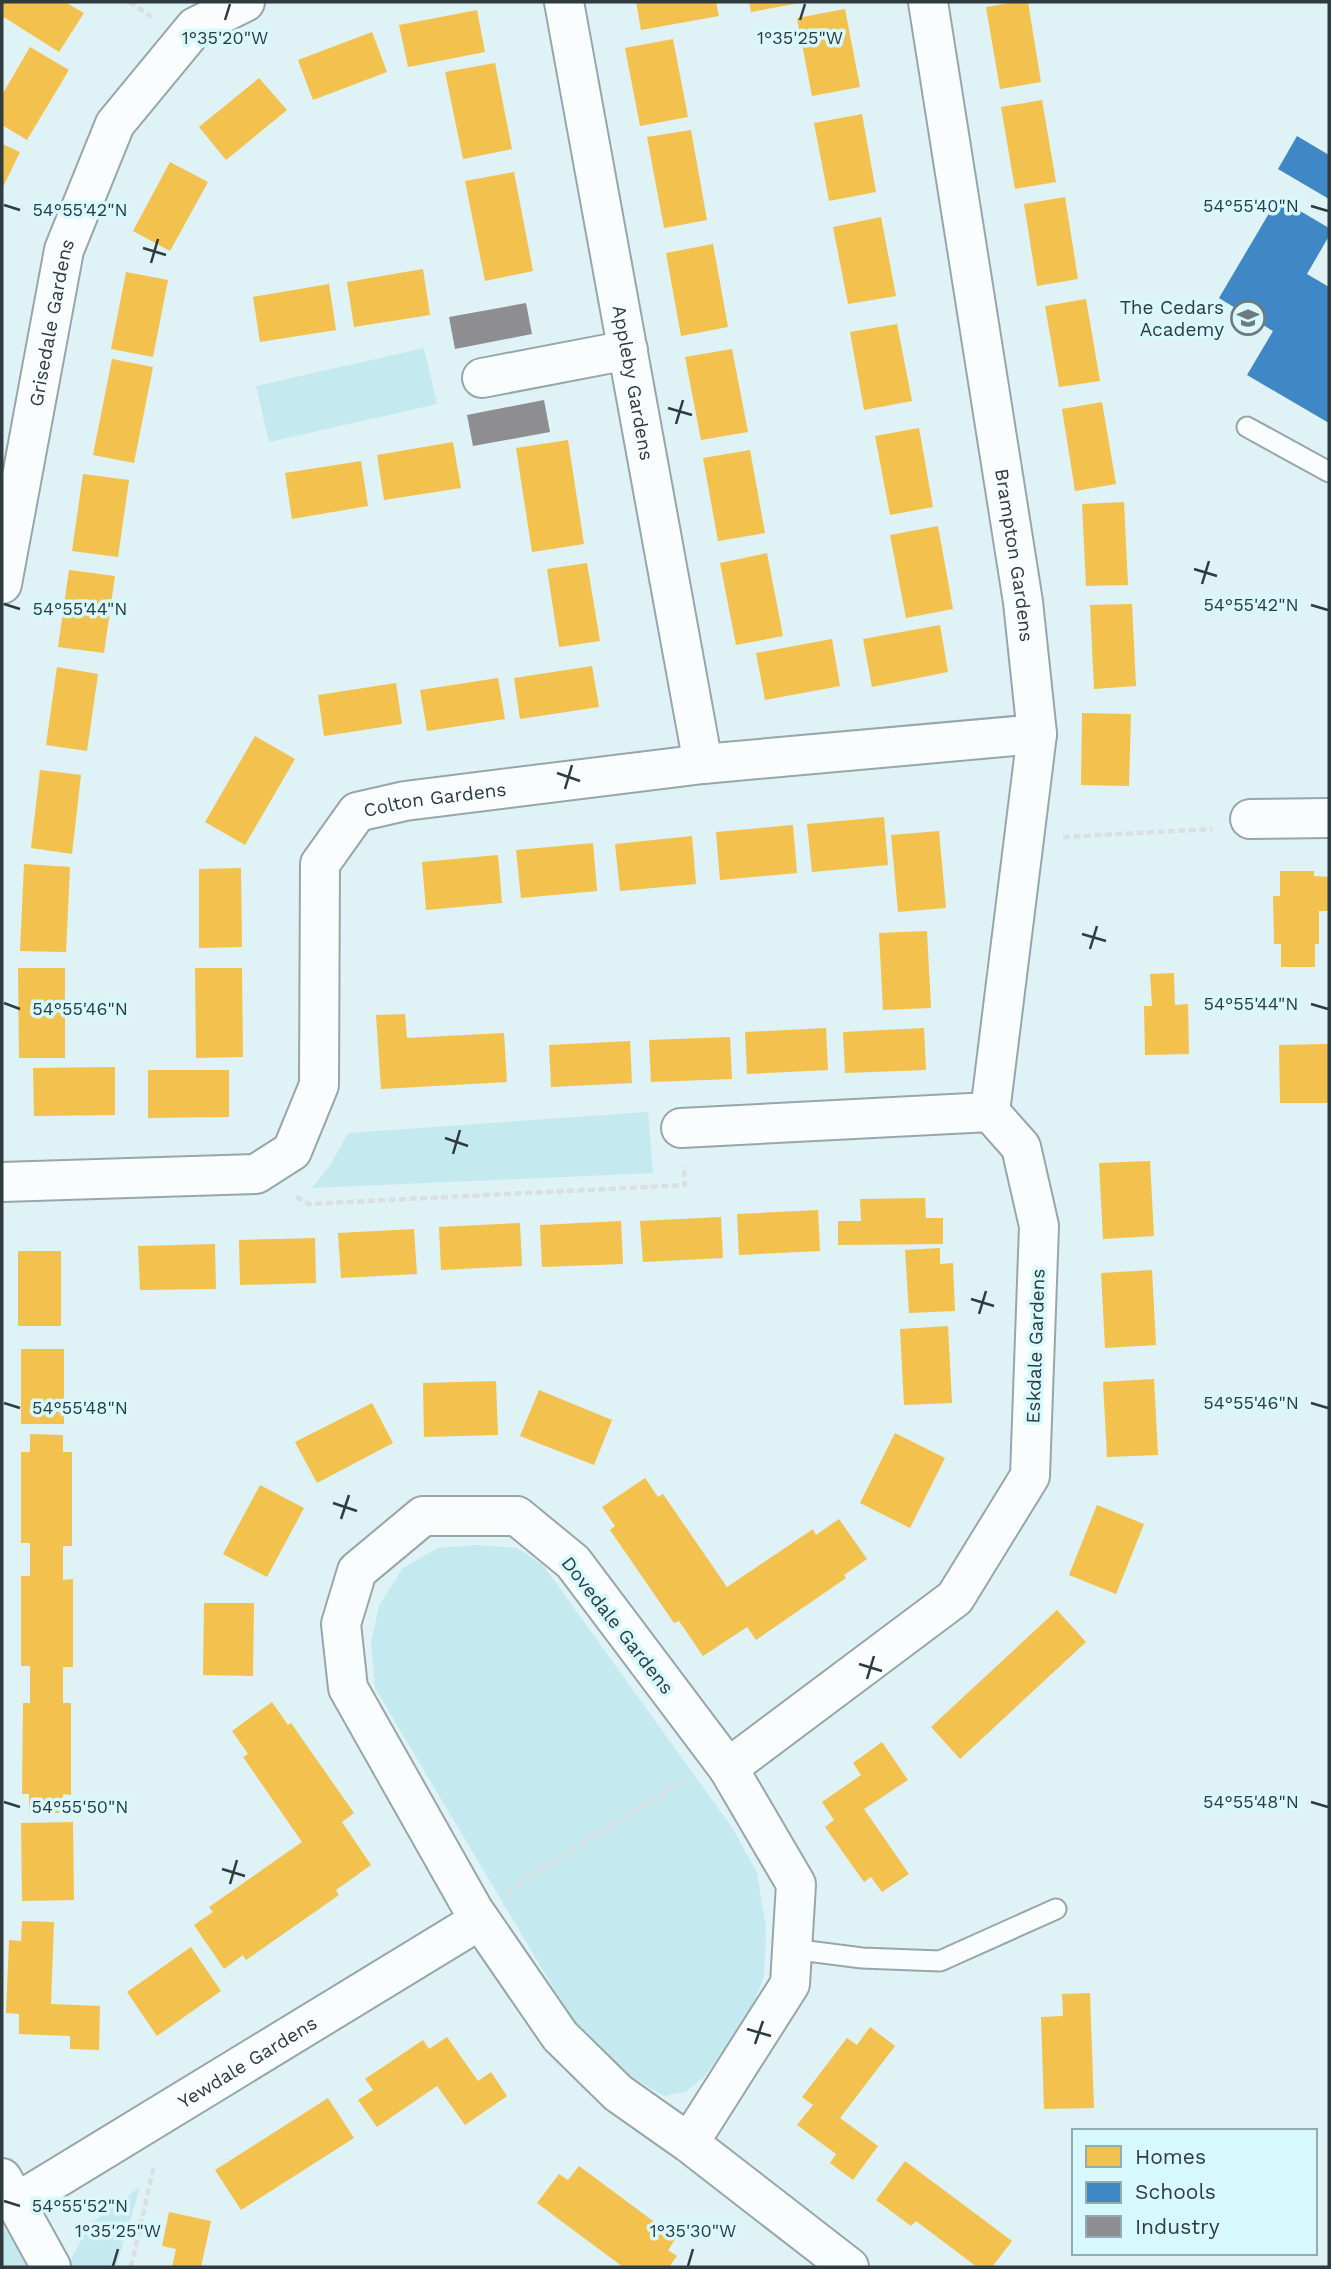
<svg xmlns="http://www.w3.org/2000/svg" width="1331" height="2269" font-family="'Work Sans',sans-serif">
	<rect width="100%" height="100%" fill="#dff2f5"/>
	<!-- green -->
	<path fill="#c4e9ef" d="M 424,348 L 437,404 L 269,442 L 256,386 Z
		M 648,1112 L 653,1173 L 312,1188 L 331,1164 L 348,1133 Z
		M 477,1545 L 517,1548 L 543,1565 L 733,1829 L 757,1873 L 766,1927 L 764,1976 L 749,2016 L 704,2077 L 685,2092 L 664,2096 L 626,2074 L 575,2024 L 375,1688 L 371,1643 L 379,1606 L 403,1568 L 438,1548 Z
		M 140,2187 L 116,2267 L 70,2267 L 68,2264 L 90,2224 Z
		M 2,2225 L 31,2267 L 2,2267 Z"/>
	<!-- homes -->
	<path fill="#f2c14e" d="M 2,2 L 65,2 L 84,13 L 59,52 L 2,16 Z
		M 636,2 L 716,2 L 719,16 L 641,30 Z
		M 749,2 L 799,2 L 799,3 L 751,12 Z
		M 1016,2 L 1028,2 L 1041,82 L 1000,89 L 986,7 Z
		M 845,9 L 860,87 L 812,96 L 797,18 Z
		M 477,10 L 485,52 L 408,67 L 399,25 Z
		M 372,32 L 387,72 L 313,100 L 298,60 Z
		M 673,39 L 688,117 L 640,126 L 625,48 Z
		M 30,47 L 69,70 L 27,140 L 2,125 L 2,95 Z
		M 495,63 L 512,149 L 463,159 L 445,72 Z
		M 259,78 L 287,110 L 226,160 L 199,127 Z
		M 1042,100 L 1056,182 L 1015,189 L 1001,107 Z
		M 862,114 L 876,192 L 829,201 L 814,123 Z
		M 691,130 L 707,220 L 664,228 L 647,137 Z
		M 2,144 L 20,152 L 2,189 Z
		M 170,162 L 208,182 L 170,251 L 133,231 Z
		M 514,172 L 533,271 L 485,281 L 465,181 Z
		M 1065,197 L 1078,279 L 1037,286 L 1024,204 Z
		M 881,217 L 896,296 L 848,304 L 833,227 Z
		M 713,244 L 728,327 L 681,336 L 666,253 Z
		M 423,269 L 430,315 L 354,327 L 347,282 Z
		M 126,272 L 168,280 L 153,357 L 111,349 Z
		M 329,284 L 336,330 L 260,342 L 253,297 Z
		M 1086,299 L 1100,381 L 1059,387 L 1045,306 Z
		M 897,324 L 912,401 L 864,410 L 850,332 Z
		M 732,349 L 748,432 L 701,440 L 685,357 Z
		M 112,359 L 153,367 L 134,463 L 93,455 Z
		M 1102,402 L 1116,484 L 1075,491 L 1062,409 Z
		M 919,428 L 933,507 L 890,515 L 875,436 Z
		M 568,440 L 584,544 L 532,552 L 516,448 Z
		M 453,442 L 461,488 L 384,500 L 377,455 Z
		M 750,450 L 765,533 L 718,541 L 703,458 Z
		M 361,461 L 368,506 L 292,519 L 285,473 Z
		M 83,474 L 129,480 L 118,557 L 72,551 Z
		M 1124,502 L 1128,585 L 1086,586 L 1082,504 Z
		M 938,526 L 953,609 L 906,618 L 890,535 Z
		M 767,553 L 783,636 L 736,645 L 720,563 Z
		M 587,563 L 600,641 L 559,647 L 547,569 Z
		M 69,570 L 115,576 L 104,653 L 58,647 Z
		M 1132,604 L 1136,686 L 1094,689 L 1090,605 Z
		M 940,625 L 948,672 L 872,687 L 863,639 Z
		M 832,639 L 840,686 L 765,700 L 756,653 Z
		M 592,666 L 599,707 L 520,719 L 514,678 Z
		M 57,667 L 98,674 L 87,751 L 46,745 Z
		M 498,678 L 505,719 L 427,731 L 420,690 Z
		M 396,683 L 402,724 L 324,736 L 318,695 Z
		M 1082,713 L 1131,714 L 1129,786 L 1081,785 Z
		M 255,736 L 295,759 L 245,845 L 205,822 Z
		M 40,770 L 81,775 L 72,854 L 31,848 Z
		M 884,817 L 888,865 L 812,872 L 807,824 Z
		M 793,825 L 797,873 L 720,880 L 716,832 Z
		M 939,831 L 946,908 L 898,912 L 891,835 Z
		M 692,836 L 696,884 L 620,891 L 615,844 Z
		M 593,843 L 597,891 L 521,898 L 516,850 Z
		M 498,855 L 502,903 L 426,910 L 422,862 Z
		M 24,864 L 70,867 L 66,952 L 20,951 Z
		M 241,868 L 242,947 L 199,948 L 199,869 Z
		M 1280,871 L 1314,871 L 1314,876 L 1329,877 L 1329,911 L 1319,911 L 1319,944 L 1315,944 L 1315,967 L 1281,967 L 1281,944 L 1274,944 L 1273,896 L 1280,896 Z
		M 927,931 L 931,1008 L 883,1010 L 879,933 Z
		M 18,968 L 65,968 L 65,1058 L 19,1058 Z
		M 195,968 L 242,968 L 243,1057 L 196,1058 Z
		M 1174,973 L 1175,1005 L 1188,1004 L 1189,1054 L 1145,1055 L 1144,1006 L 1152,1006 L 1150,974 Z
		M 405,1014 L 407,1038 L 504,1033 L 507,1082 L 381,1089 L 376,1015 Z
		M 826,1028 L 828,1070 L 747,1074 L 745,1032 Z
		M 924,1028 L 926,1070 L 845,1073 L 843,1032 Z
		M 730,1037 L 732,1079 L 651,1082 L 649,1040 Z
		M 630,1041 L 632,1083 L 551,1087 L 549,1045 Z
		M 1329,1044 L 1329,1103 L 1280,1103 L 1279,1045 Z
		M 115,1067 L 115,1115 L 34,1116 L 33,1068 Z
		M 148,1070 L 229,1070 L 229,1117 L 148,1118 Z
		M 1150,1161 L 1154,1236 L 1103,1239 L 1099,1163 Z
		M 925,1198 L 926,1218 L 943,1218 L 943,1244 L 838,1245 L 838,1221 L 861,1221 L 860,1199 Z
		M 818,1210 L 820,1251 L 739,1255 L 737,1214 Z
		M 721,1217 L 723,1258 L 643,1262 L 640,1221 Z
		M 621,1221 L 623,1264 L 542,1267 L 540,1225 Z
		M 520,1223 L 522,1266 L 441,1270 L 439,1227 Z
		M 414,1229 L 417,1274 L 341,1278 L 338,1233 Z
		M 315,1238 L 316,1283 L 240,1285 L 239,1240 Z
		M 215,1244 L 216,1289 L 140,1290 L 138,1246 Z
		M 940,1248 L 940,1264 L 953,1263 L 955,1311 L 909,1313 L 905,1250 Z
		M 18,1251 L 61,1251 L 61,1326 L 18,1326 Z
		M 1152,1270 L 1156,1345 L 1105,1348 L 1101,1273 Z
		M 948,1326 L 952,1403 L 904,1405 L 900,1329 Z
		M 21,1349 L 64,1349 L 64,1424 L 21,1424 Z
		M 1154,1379 L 1158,1455 L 1107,1457 L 1103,1382 Z
		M 496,1381 L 498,1435 L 424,1437 L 423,1383 Z
		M 539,1390 L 612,1420 L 594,1465 L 520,1436 Z
		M 372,1403 L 393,1443 L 317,1483 L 295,1442 Z
		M 895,1433 L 945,1458 L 910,1528 L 860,1503 Z
		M 30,1434 L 63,1435 L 63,1452 L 72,1452 L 72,1546 L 63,1546 L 63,1580 L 73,1579 L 73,1667 L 63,1667 L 63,1703 L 71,1703 L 71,1795 L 63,1794 L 63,1813 L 29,1813 L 29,1794 L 22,1794 L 23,1703 L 30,1703 L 30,1666 L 21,1666 L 21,1576 L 30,1576 L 30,1543 L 21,1543 L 21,1452 L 30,1452 Z
		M 645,1478 L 658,1497 L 663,1494 L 727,1587 L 813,1529 L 816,1535 L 839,1519 L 867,1559 L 844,1575 L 846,1578 L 756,1640 L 747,1627 L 703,1656 L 679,1621 L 674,1623 L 610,1530 L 615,1526 L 602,1507 Z
		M 260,1485 L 304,1508 L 267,1577 L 223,1554 Z
		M 1097,1505 L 1144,1524 L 1116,1594 L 1069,1575 Z
		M 204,1603 L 254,1603 L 253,1676 L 203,1675 Z
		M 1057,1610 L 1086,1642 L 960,1759 L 931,1727 Z
		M 272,1702 L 288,1725 L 291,1723 L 354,1813 L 342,1822 L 371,1865 L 336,1890 L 339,1895 L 246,1960 L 243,1955 L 224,1969 L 194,1925 L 213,1912 L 209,1907 L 302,1842 L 243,1757 L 248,1754 L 232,1731 Z
		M 882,1742 L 908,1780 L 864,1809 L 909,1874 L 882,1892 L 871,1877 L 864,1882 L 825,1827 L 834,1820 L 822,1802 L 861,1775 L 853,1763 Z
		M 73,1822 L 74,1900 L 22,1901 L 21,1823 Z
		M 22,1921 L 54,1922 L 51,2004 L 100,2006 L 99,2050 L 70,2049 L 70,2036 L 19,2034 L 19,2014 L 6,2013 L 9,1940 L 21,1941 Z
		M 191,1947 L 221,1991 L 157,2036 L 127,1992 Z
		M 1090,1993 L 1094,2108 L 1044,2109 L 1041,2017 L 1063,2016 L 1062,1994 Z
		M 870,2027 L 895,2046 L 840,2118 L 878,2146 L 853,2180 L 830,2163 L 836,2154 L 797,2125 L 813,2105 L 802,2097 L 847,2038 L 857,2045 Z
		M 447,2037 L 478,2081 L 491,2072 L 507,2096 L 465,2125 L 437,2086 L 377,2127 L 358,2100 L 373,2090 L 365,2079 L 423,2040 L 429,2049 Z
		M 328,2098 L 354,2138 L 241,2210 L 215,2170 Z
		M 905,2161 L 1012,2241 L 992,2267 L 977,2267 L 916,2221 L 911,2226 L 876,2200 Z
		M 579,2166 L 676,2238 L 668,2250 L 677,2256 L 669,2267 L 623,2267 L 537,2203 L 559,2174 L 568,2180 Z
		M 169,2212 L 211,2221 L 201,2267 L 172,2267 L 176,2249 L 162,2246 Z"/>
	<!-- schools -->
	<path fill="#3f88c5" d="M 1297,136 L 1329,155 L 1329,199 L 1278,169 Z
		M 1278,198 L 1329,228 L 1329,236 L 1307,274 L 1329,287 L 1329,423 L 1247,375 L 1273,331 L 1219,298 Z"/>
	<!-- industry -->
	<path fill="#8d8d92" d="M 526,303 L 532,334 L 455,349 L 449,317 Z
		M 544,400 L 550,432 L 473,446 L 467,415 Z"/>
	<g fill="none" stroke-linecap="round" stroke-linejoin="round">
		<!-- service casing -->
		<g stroke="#98a6a9" stroke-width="23">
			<path id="service" d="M 1247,427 L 1329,472
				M 792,1949 L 862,1958 L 940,1961 L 1056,1909"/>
		</g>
		<!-- minor casing -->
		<g stroke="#98a6a9" stroke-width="42">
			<g id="minor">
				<path id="s1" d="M 564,2 L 703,764"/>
				<path id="s2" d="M 928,2 L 1023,602 L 1037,734 L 990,1112"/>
				<path d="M 482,378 L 628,350"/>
				<path id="s3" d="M 2,584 L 64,250 L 115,124 L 195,27 L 245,2"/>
				<path d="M 1250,819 L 1329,818"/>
				<path d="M 681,1128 L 990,1112 L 1021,1147 L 1039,1226 L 1030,1476 L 955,1598 L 728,1768"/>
				<path id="s4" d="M 2,1182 L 256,1174 L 292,1151 L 319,1085 L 320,864 L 357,812 L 405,801 L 703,764 L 1037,734"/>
				<path d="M 689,2143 L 790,1984 L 796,1884 L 728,1768 L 573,1562 L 517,1516 L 423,1516 L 357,1571 L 341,1624 L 348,1688 L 474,1911 L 560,2036 L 618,2093 L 689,2143 L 849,2267"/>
				<path d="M 2,2178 L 51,2267"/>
				<path id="s5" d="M 16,2203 L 480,1920"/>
			</g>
		</g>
		<!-- path -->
		<path stroke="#dadfe1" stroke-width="4.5" stroke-dasharray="7 3.5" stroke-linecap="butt" d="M 129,2 L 152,17
			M 1063,837 L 1212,829
			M 296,1197 L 309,1204 L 685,1185 L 684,1166
			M 508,1890 L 687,1778
			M 131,2267 L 154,2166"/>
		<!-- service -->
		<use href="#service" stroke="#fafdfe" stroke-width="19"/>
		<!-- minor -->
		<use href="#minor" stroke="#fafdfe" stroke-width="38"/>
	</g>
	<!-- ticks -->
	<path fill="none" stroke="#2f3b3e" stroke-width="2.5" d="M 225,20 L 230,4M 800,20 L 805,4M 4,205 L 20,210M 1311,206 L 1328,211M 143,248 L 166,255M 151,263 L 158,239M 668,408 L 692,415M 676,424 L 683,400M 1194,569 L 1217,576M 1202,584 L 1209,561M 4,604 L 20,609M 1311,605 L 1328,610M 557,773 L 580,781M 565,789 L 572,765M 1082,934 L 1106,941M 1090,949 L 1097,926M 4,1003 L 20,1009M 1311,1004 L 1328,1009M 445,1138 L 468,1146M 453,1154 L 460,1130M 971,1299 L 994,1306M 979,1314 L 986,1291M 4,1403 L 20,1408M 1311,1403 L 1328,1408M 333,1503 L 357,1511M 341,1519 L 349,1495M 859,1664 L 882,1671M 867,1679 L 874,1656M 4,1802 L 20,1807M 1311,1802 L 1328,1807M 222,1869 L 245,1876M 230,1884 L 237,1860M 747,2029 L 771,2036M 755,2044 L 763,2021M 4,2201 L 20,2206M 113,2266 L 118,2249M 688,2266 L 693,2249"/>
	<!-- icons -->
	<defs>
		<g id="school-ring" transform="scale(1.75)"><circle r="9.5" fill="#d7f8fd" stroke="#6d7b7e" stroke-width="1.5"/><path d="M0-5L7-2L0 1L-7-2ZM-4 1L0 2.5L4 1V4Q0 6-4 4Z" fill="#6d7b7e"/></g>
	</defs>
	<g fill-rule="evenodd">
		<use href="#school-ring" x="1248" y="318"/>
	</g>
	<g text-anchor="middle" stroke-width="7" stroke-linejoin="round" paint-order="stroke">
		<!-- poi labels -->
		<g font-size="19" fill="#2f3b3e" stroke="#d7f8fd" text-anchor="end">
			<text x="1224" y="314">The Cedars<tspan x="1224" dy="22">Academy</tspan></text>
		</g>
		<!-- street labels -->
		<g font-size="19" fill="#2f3b3e" stroke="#d7f8fd">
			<text dy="7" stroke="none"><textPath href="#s3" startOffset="266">Grisedale Gardens</textPath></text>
			<text dy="7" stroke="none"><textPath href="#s1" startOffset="387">Appleby Gardens</textPath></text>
			<text dy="7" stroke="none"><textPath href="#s2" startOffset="560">Brampton Gardens</textPath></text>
			<text dy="7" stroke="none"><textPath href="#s4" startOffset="732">Colton Gardens</textPath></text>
			<text transform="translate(1035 1346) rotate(-88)" y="7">Eskdale Gardens</text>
			<text transform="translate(618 1625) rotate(52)" y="7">Dovedale Gardens</text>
			<text dy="7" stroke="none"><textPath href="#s5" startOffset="271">Yewdale Gardens</textPath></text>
		</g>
	</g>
	<g font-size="18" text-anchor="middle" fill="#2f3b3e" stroke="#d7f8fd" stroke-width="7" stroke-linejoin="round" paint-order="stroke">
		<text x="225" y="44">1°35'20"W</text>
		<text x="800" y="44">1°35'25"W</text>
		<text x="1251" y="212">54°55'40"N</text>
		<text x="80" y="216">54°55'42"N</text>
		<text x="1251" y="611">54°55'42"N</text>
		<text x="80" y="615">54°55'44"N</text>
		<text x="1251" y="1010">54°55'44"N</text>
		<text x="80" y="1015">54°55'46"N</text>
		<text x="1251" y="1409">54°55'46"N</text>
		<text x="80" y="1414">54°55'48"N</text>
		<text x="1251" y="1808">54°55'48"N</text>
		<text x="80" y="1813">54°55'50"N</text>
		<text x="80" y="2212">54°55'52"N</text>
		<text x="118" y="2237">1°35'25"W</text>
		<text x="693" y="2237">1°35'30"W</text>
	</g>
	<!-- border -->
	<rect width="1331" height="2269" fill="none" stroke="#2f3b3e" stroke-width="7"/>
	<!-- legend -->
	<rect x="1072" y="2129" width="245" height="126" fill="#d7f8fd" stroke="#94acb1" stroke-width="2"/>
	<rect x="1086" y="2146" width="35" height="21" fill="#f2c14e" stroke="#94acb1" stroke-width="2"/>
	<text x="1135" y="2164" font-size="21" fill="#2f3b3e">Homes</text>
	<rect x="1086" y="2182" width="35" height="21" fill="#3f88c5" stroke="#94acb1" stroke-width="2"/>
	<text x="1135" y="2199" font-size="21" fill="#2f3b3e">Schools</text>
	<rect x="1086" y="2216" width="35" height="21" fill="#8d8d92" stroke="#94acb1" stroke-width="2"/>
	<text x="1135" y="2234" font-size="21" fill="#2f3b3e">Industry</text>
</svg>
